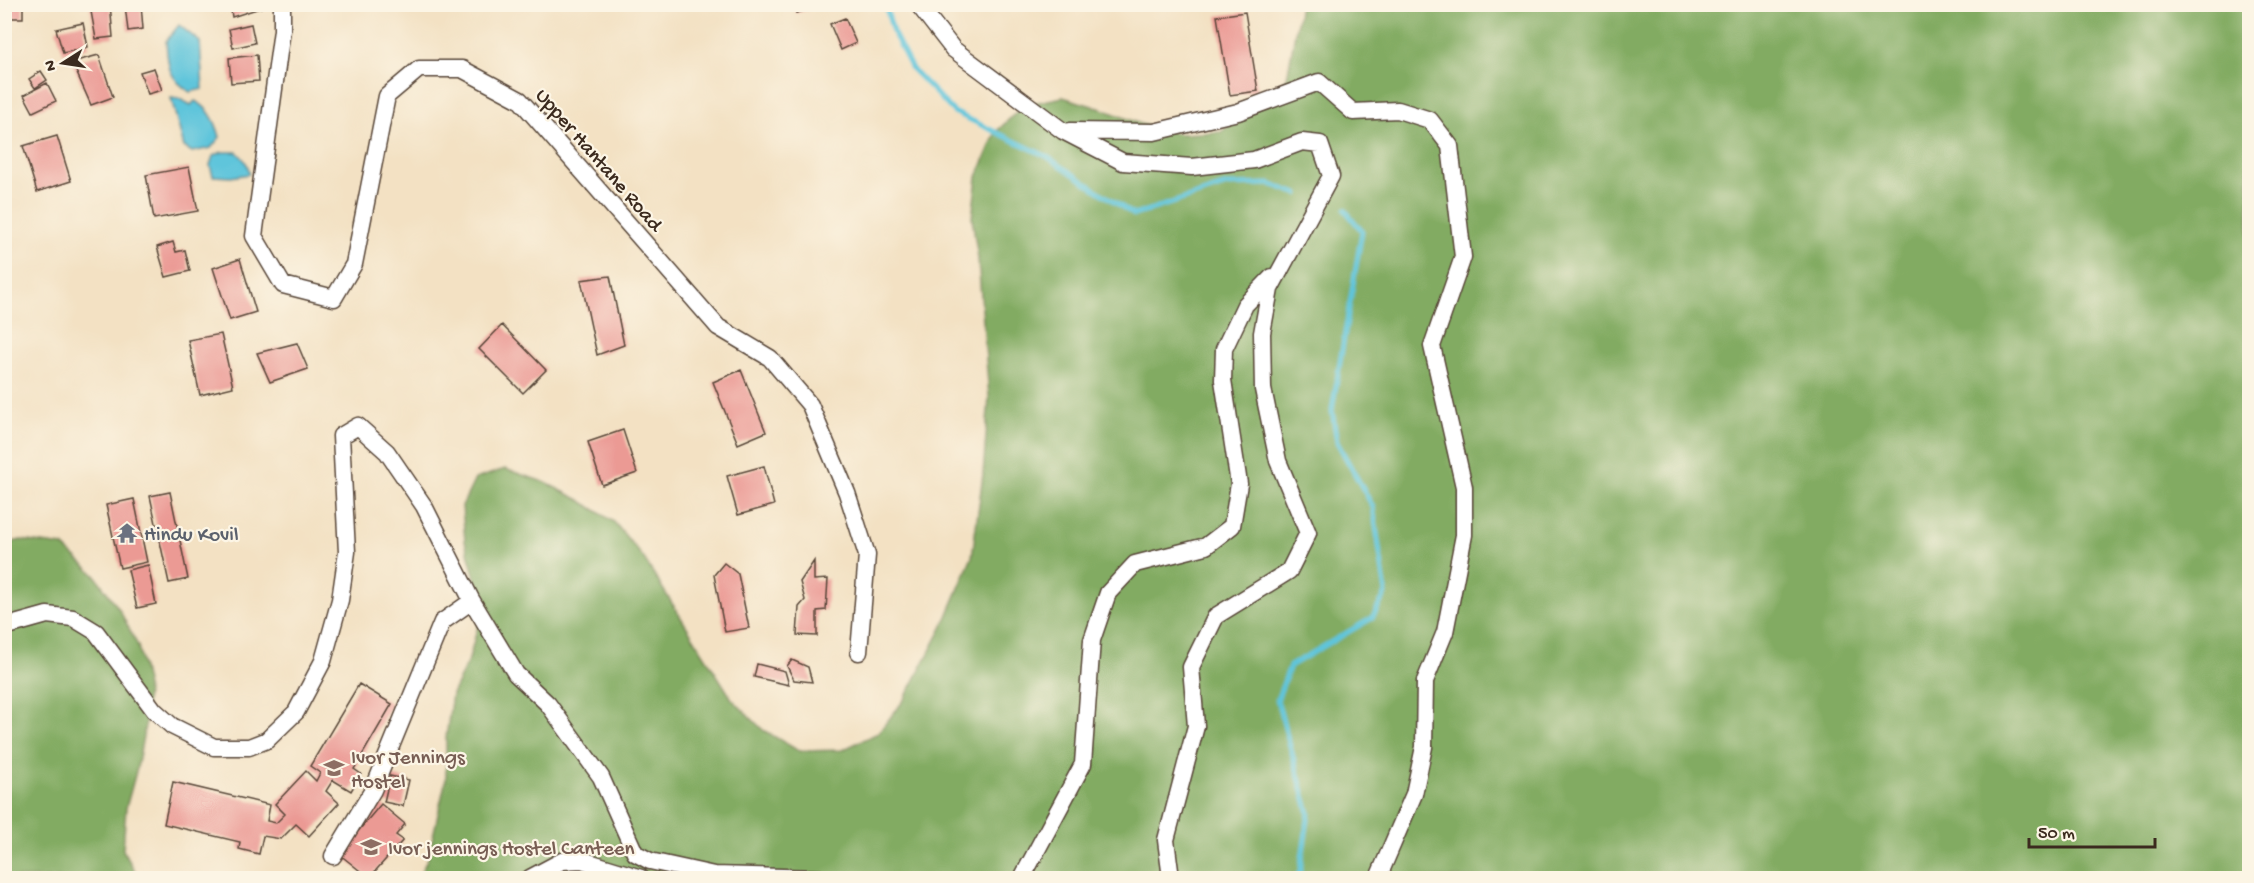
<svg xmlns="http://www.w3.org/2000/svg" width="2254" height="883" font-family="'Gochi Hand',sans-serif">
	<rect width="100%" height="100%" fill="#fcf5e5"/>
	<filter id="ink" filterUnits="userSpaceOnUse"><feTurbulence type="fractalNoise" baseFrequency=".0167" numOctaves="2"/><feDisplacementMap in="SourceGraphic" scale="12" xChannelSelector="R" yChannelSelector="G"/><feConvolveMatrix kernelMatrix="1 2 1 2 8 2 1 2 1" color-interpolation-filters="sRGB"/></filter>
	<filter id="wash" filterUnits="userSpaceOnUse"><feTurbulence type="fractalNoise" baseFrequency=".008" numOctaves="4" result="noise"/><feDisplacementMap in="SourceGraphic" scale="24" xChannelSelector="R" yChannelSelector="G"/><feGaussianBlur stdDeviation="1.35" result="paint"/><feColorMatrix in="noise" values="0 0 0 0 0 0 0 0 0 0 0 0 0 0 0 0 0 1.4 0 .05"/><feComposite in="paint" operator="in"/></filter>
	<g filter="url(#wash)">
		<rect width="100%" height="100%" fill="#f3e1c3"/>
		<!-- forest -->
		<path fill="#82ab62" stroke="#5e6a40" stroke-width="1.5" d="M 1300,5 L 2249,5 L 2249,878 L 418,878 L 428,858 L 446,779 L 446,738 L 452,694 L 469,659 L 479,622 L 476,582 L 465,541 L 462,506 L 475,479 L 505,469 L 544,482 L 580,500 L 614,522 L 643,557 L 732,699 L 763,730 L 799,751 L 842,750 L 878,733 L 904,700 L 942,628 L 972,557 L 983,474 L 989,397 L 978,259 L 972,218 L 977,177 L 996,132 L 1024,105 L 1063,97 L 1102,109 L 1141,124 L 1181,134 L 1221,132 L 1287,78 Z
			M 21,540 L 63,546 L 95,575 L 119,609 L 138,646 L 147,687 L 145,726 L 137,768 L 126,808 L 123,850 L 139,878 L 5,878 L 4,544 Z"/>
		<!-- water -->
		<path fill="#5ec5db" stroke="#4c787c" stroke-width="1.5" d="M 179,25 L 200,42 L 203,89 L 190,92 C 167,77 168,65 166,41 Z
			M 171,98 L 180,99 L 191,105 L 195,101 C 209,107 216,122 220,137 L 211,148 L 192,152 L 184,147 Z
			M 222,152 L 237,152 C 243,158 249,164 249,174 L 231,177 L 213,176 L 210,165 L 213,156 Z"/>
		<g fill="none" stroke-linecap="round" stroke-linejoin="round">
			<!-- stream -->
			<path stroke="#5ec5db" stroke-width="5" d="M 885,4 L 893,32 L 912,69 L 954,112 L 1046,156 L 1134,215 L 1227,185 L 1270,184 L 1298,194
				M 1296,878 L 1300,871 L 1309,813 L 1277,700 L 1290,666 L 1372,618 L 1386,593 L 1373,507 L 1337,442 L 1332,410 L 1362,231 L 1345,210"/>
		</g>
		<g id="blocks">
			<!-- building -->
			<path fill="#eb9a94" d="M 4,4 L 23,4 L 23,18 L 5,18 Z
				M 110,4 L 113,37 L 96,39 L 90,6 Z
				M 141,4 L 143,29 L 128,31 L 125,5 Z
				M 230,4 L 269,4 L 269,5 L 232,17 Z
				M 794,4 L 824,4 L 825,5 L 796,13 Z
				M 1245,12 L 1258,91 L 1230,95 L 1217,16 Z
				M 845,18 L 856,43 L 841,50 L 830,24 Z
				M 83,23 L 88,47 L 63,53 L 56,29 Z
				M 251,24 L 255,43 L 233,48 L 229,29 Z
				M 99,55 L 113,97 L 91,105 L 72,62 Z
				M 257,55 L 259,81 L 231,83 L 229,58 Z
				M 154,68 L 162,90 L 148,94 L 140,72 Z
				M 41,71 L 47,80 L 35,88 L 29,79 Z
				M 47,83 L 56,101 L 33,112 L 24,95 Z
				M 57,136 L 71,181 L 37,192 L 23,146 Z
				M 189,167 L 198,211 L 154,219 L 146,175 Z
				M 173,242 L 176,252 L 185,250 L 190,271 L 166,277 L 157,247 Z
				M 240,259 L 256,312 L 230,320 L 213,268 Z
				M 610,276 L 624,345 L 597,355 L 581,280 Z
				M 502,325 L 546,370 L 523,393 L 479,349 Z
				M 221,334 L 233,387 L 200,395 L 188,340 Z
				M 297,343 L 308,369 L 270,382 L 257,353 Z
				M 741,370 L 766,432 L 738,444 L 713,382 Z
				M 623,430 L 637,473 L 602,485 L 588,442 Z
				M 764,466 L 774,505 L 738,515 L 727,476 Z
				M 170,492 L 188,579 L 169,583 L 150,496 Z
				M 134,499 L 147,562 L 120,568 L 106,505 Z
				M 814,561 L 814,580 L 828,579 L 826,610 L 817,611 L 817,636 L 797,635 L 799,607 L 805,600 L 800,582 Z
				M 724,563 L 738,574 L 749,628 L 725,632 L 714,575 Z
				M 148,565 L 156,604 L 137,608 L 128,570 Z
				M 792,660 L 808,667 L 812,682 L 794,680 L 787,666 Z
				M 757,664 L 785,671 L 789,685 L 754,677 Z
				M 359,684 L 392,704 L 354,769 L 361,774 L 351,791 L 333,780 L 326,791 L 339,803 L 309,836 L 296,824 L 281,839 L 263,836 L 259,854 L 239,849 L 240,842 L 164,824 L 173,782 L 270,805 L 267,821 L 276,823 L 285,814 L 275,804 L 306,771 L 316,781 L 320,773 L 310,766 Z
				M 390,776 L 409,780 L 403,806 L 384,802 Z
				M 381,804 L 405,824 L 396,835 L 403,840 L 369,878 L 339,854 Z"/>
		</g>
	</g>
	<g filter="url(#ink)">
		<use href="#blocks" fill-opacity="0" stroke="#574537" stroke-width="1.5"/>
		<g fill="none" stroke-linecap="round" stroke-linejoin="round">
			<!-- minor casing -->
			<g stroke="#574537" stroke-width="19">
				<path id="minor" d="M 282,4 L 282,30 L 254,236 L 283,285 L 334,298 L 354,264 L 387,96 L 419,69 L 462,69 L 520,100 L 718,327 L 770,358 L 810,405 L 847,493 L 867,555 L 859,652
					M 918,4 L 953,49 L 1063,131 L 1123,162 L 1192,167 L 1254,160 L 1302,142 L 1320,144 L 1331,176 L 1270,289 L 1262,333 L 1263,389 L 1278,461 L 1308,533 L 1289,571 L 1216,616 L 1191,667 L 1196,726 L 1166,840 L 1171,878
					M 1070,131 L 1154,132 L 1238,112 L 1319,82 L 1353,112 L 1398,110 L 1430,120 L 1450,146 L 1463,257 L 1432,346 L 1464,487 L 1464,535 L 1445,632 L 1425,681 L 1424,747 L 1414,794 L 1378,878
					M 4,627 L 47,615 L 73,618 L 96,632 L 154,710 L 172,726 L 214,747 L 249,747 L 267,740 L 296,712 L 323,661 L 340,600 L 347,552 L 341,436 L 358,426 L 387,452 L 424,506 L 472,601 L 516,674 L 548,704 L 601,777 L 635,853 L 650,861 L 714,875 L 820,878
					M 333,856 L 373,790 L 442,622 L 472,601
					M 530,878 L 562,861 L 582,860 L 641,878
					M 1022,878 L 1083,764 L 1092,640 L 1108,593 L 1135,564 L 1206,546 L 1232,526 L 1239,484 L 1223,380 L 1224,349 L 1245,305 L 1272,277"/>
			</g>
			<!-- minor -->
			<use href="#minor" stroke="#fff" stroke-width="16"/>
		</g>
	</g>
	<!-- icons -->
	<defs>
		<g id="temple-bare" transform="scale(1.62)"><path d="M0-6L5-2H3V0L6.5 2.5H4V6H1.5V3h-3V6H-4V2.5H-6.5L-3 0V-2H-5Z" fill="#6b7280" stroke="#fcf5e5" stroke-width="2.5" paint-order="stroke"/></g>
		<g id="university-bare" transform="scale(1.62)"><path d="M0-5L7-2L0 1L-7-2ZM-4 1L0 2.5L4 1V4Q0 6-4 4Z" fill="#8d6e63" stroke="#fcf5e5" stroke-width="2.5" paint-order="stroke"/></g>
	</defs>
	<g fill-rule="evenodd">
		<use href="#temple-bare" x="127" y="533"/>
		<use href="#university-bare" x="334" y="768"/>
		<use href="#university-bare" x="371" y="847"/>
	</g>
	<g text-anchor="middle" stroke-width="4.5" stroke-linejoin="round" paint-order="stroke">
		<!-- street labels -->
		<g font-size="21" fill="#3b2a1e" stroke="#fcf5e5">
			<text transform="translate(600 159) rotate(49)" y="7">Upper Hantane Road</text>
		</g>
		<!-- worship labels -->
		<g font-size="21" fill="#5b616d" stroke="#fcf5e5" text-anchor="start">
			<text x="144" y="540">Hindu Kovil</text>
		</g>
		<!-- education labels -->
		<g font-size="21" fill="#785e54" stroke="#fcf5e5" text-anchor="start">
			<text x="351" y="763">Ivor Jennings<tspan x="351" dy="24">Hostel</tspan></text>
			<text x="388" y="854">Ivor jennings Hostel Canteen</text>
		</g>
	</g>
	<!-- margin -->
	<rect width="2254" height="883" fill="none" stroke="#fcf5e5" stroke-width="24"/>
	<!-- north arrow -->
	<g transform="translate(63 63) rotate(258)" stroke="#fcf5e5" stroke-width="4.5" paint-order="stroke">
	<path d="M0-4.5L10 22L0 15L-10 22Z" fill="#3b2a1e"/>
	<text y="-9" font-size="16" font-weight="bold" text-anchor="middle" fill="#3b2a1e">N</text>
	</g>
	<!-- scale -->
	<path d="M2029 838v9h126v-9" fill="none" stroke="#3b2a1e" stroke-width="3"/>
	<text x="2038" y="838" font-size="18" fill="#3b2a1e" stroke="#fcf5e5" stroke-width="4.5" paint-order="stroke">50 m</text>
</svg>
